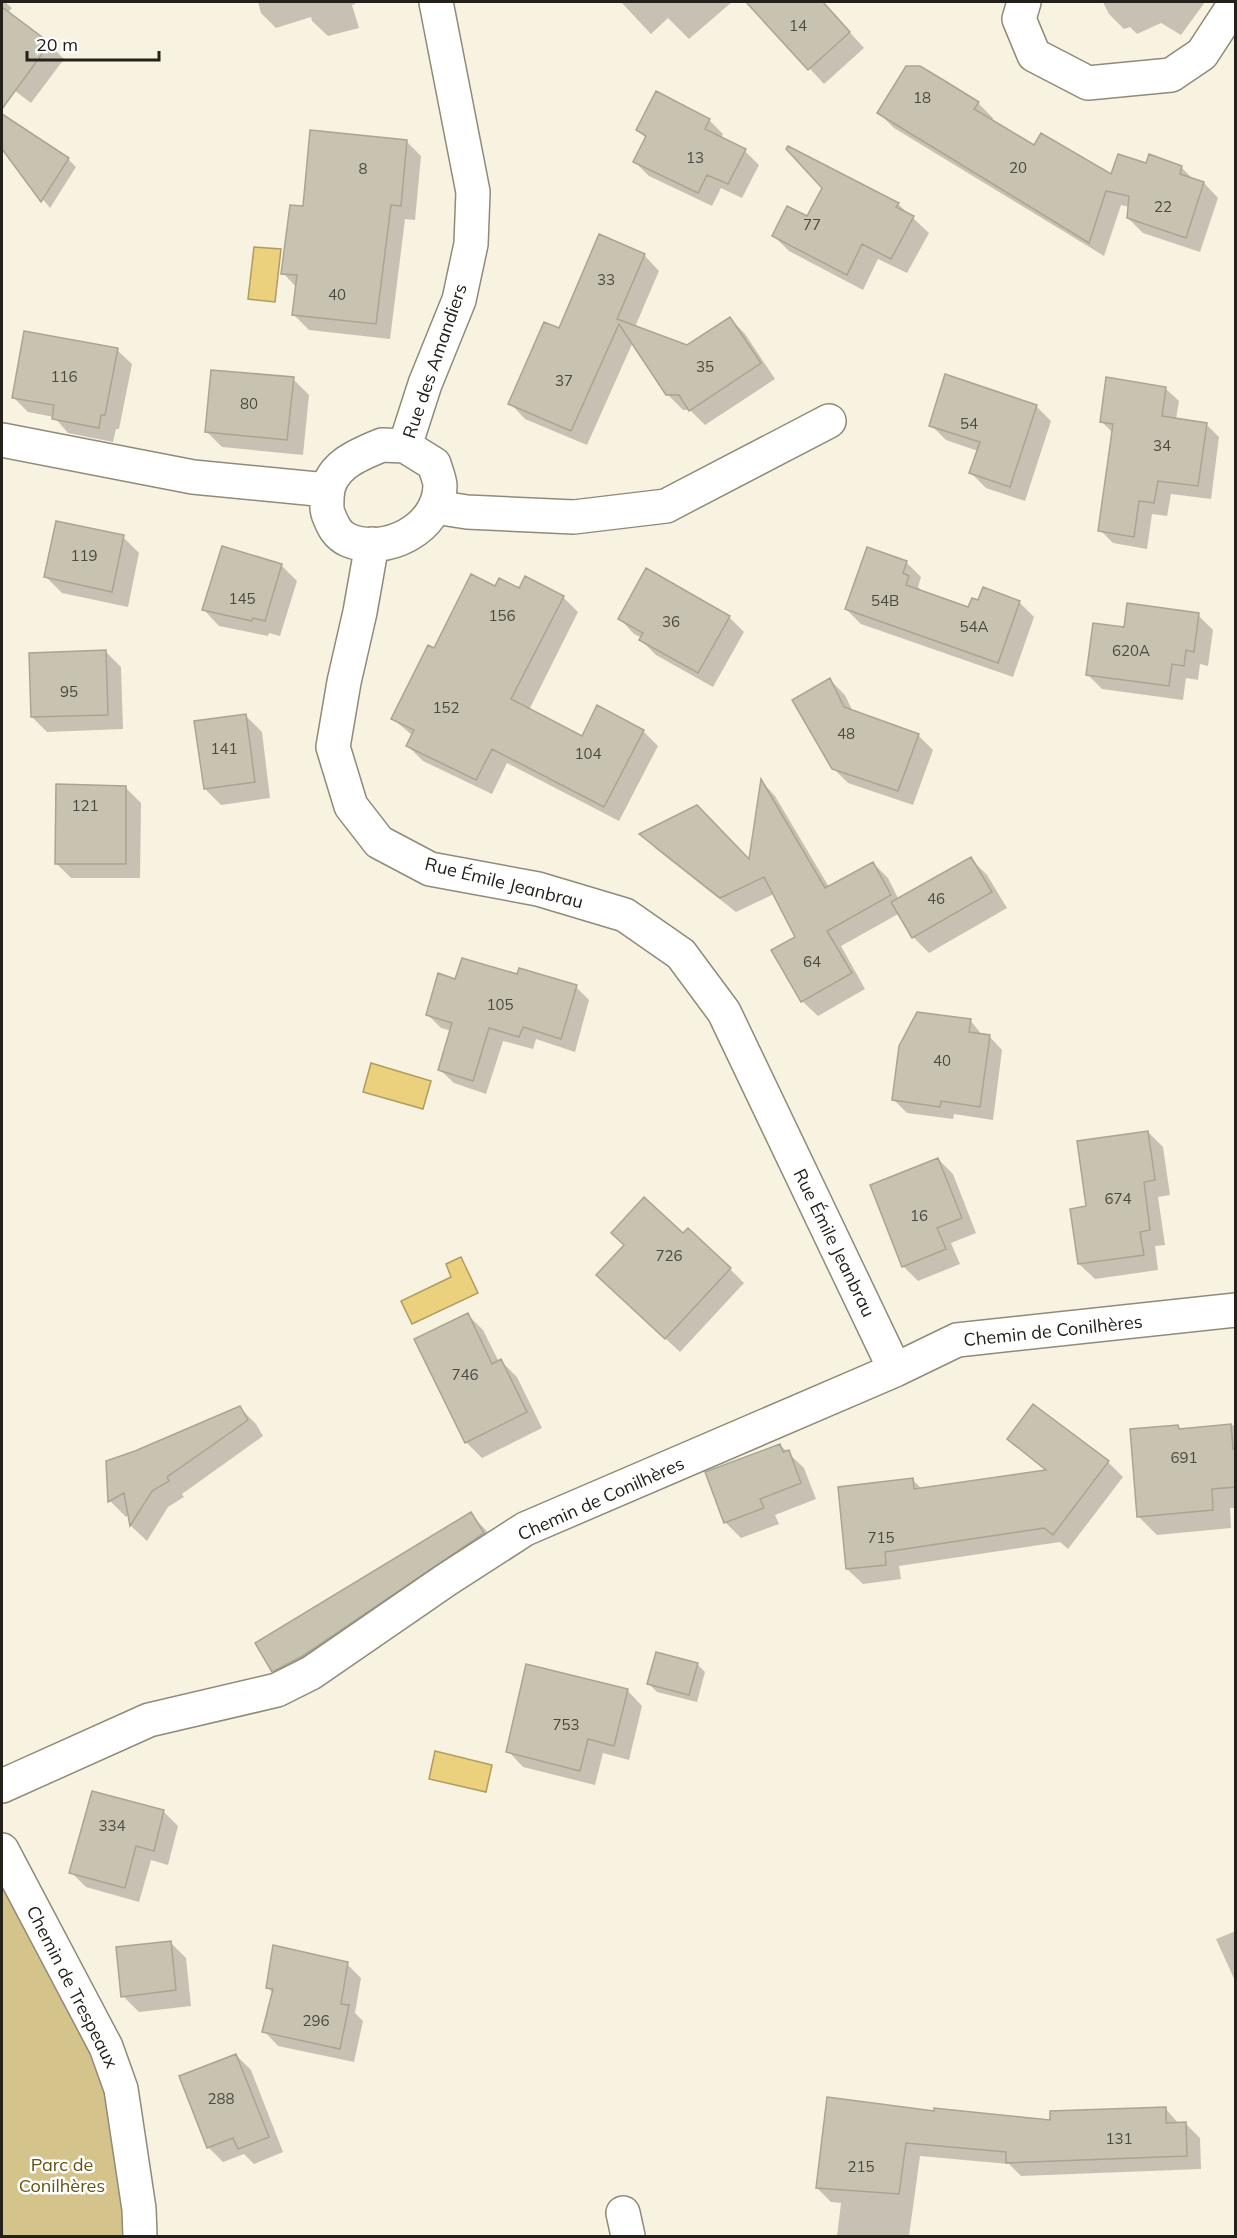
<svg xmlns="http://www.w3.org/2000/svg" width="1237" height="2238" font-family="Mulish,sans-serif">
	<rect width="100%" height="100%" fill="#f8f2e0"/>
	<!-- green -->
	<path fill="#d5c38c" d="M 2,1866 L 102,2065 L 128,2236 L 2,2236 Z"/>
	<!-- water -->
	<path fill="#ebd07e" stroke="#af9c60" stroke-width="1.5" d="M 254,247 L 281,249 L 275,302 L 248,299 Z
		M 371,1063 L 431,1081 L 423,1109 L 363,1092 Z
		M 461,1257 L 478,1293 L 412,1324 L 401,1301 L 451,1277 L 446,1264 Z
		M 435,1751 L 492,1765 L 486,1792 L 429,1779 Z"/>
	<!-- shadow -->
	<path fill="#0003" d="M 2,2 L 5,2 L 12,8 L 7,14 L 49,44 L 64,59 L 31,103 L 2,81 Z
		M 258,2 L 355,2 L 355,4 L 352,5 L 359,28 L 328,36 L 312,21 L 311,17 L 276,28 L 261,13 Z
		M 621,2 L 732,2 L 689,39 L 668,18 L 651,34 Z
		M 753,2 L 817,2 L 822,7 L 825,5 L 864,48 L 824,84 L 750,4 Z
		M 1103,2 L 1205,2 L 1181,35 L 1161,23 L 1137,34 L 1130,27 L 1124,29 L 1109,14 Z
		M 978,103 L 993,118 L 991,121 L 1035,147 L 1112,176 L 1147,165 L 1181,167 L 1195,181 L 1204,183 L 1218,198 L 1200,252 L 1143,233 L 1128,218 L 1130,207 L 1121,205 L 1104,256 L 894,128 L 879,113 Z
		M 709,120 L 723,134 L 721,139 L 745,151 L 759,165 L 742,198 L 721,188 L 712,206 L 649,176 L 635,162 L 647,139 L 638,130 Z
		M 406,141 L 421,156 L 415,220 L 405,219 L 390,339 L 309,330 L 294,315 L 297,288 L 283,273 L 304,207 Z
		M 68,159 L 76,167 L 50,208 L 15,165 Z
		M 823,188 L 898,204 L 929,233 L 907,273 L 878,259 L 863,290 L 789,251 L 774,236 L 808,218 Z
		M 644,255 L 659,271 L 635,327 L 687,347 L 730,318 L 745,334 L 775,379 L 705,425 L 690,410 L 683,410 L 667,394 L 633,342 L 587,445 L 525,419 L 510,403 L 560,330 Z
		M 117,350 L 132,364 L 119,429 L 116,429 L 113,442 L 68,433 L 54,417 L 28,412 L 13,397 Z
		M 293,379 L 309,395 L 303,455 L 222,447 L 206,431 Z
		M 1165,388 L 1179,401 L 1176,419 L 1206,424 L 1219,437 L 1211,499 L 1171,494 L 1167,516 L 1152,514 L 1147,549 L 1113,543 L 1100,530 L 1113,433 L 1101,421 Z
		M 1036,406 L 1051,421 L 1025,501 L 986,488 L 971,473 L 978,451 L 946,440 L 931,425 Z
		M 123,537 L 139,553 L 128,607 L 62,593 L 46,577 Z
		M 906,562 L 921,577 L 918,587 L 923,592 L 969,609 L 1019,602 L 1034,617 L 1013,677 L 861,624 L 846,609 Z
		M 281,565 L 297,581 L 280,636 L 269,633 L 268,636 L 219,626 L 204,610 Z
		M 495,588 L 563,597 L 578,612 L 529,710 L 582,738 L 643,731 L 658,746 L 619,821 L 507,763 L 492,794 L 423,761 L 408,746 L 413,736 L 393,719 L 435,650 Z
		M 1198,615 L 1213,630 L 1208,666 L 1200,664 L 1198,680 L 1186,678 L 1183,700 L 1102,689 L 1087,674 L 1125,628 Z
		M 729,617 L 744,632 L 713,687 L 656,655 L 641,640 L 642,638 L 634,634 L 620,619 Z
		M 106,652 L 121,667 L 123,729 L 47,732 L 32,717 Z
		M 830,680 L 845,695 L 853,712 L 918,735 L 933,750 L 913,805 L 848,783 L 833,768 Z
		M 246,716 L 262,732 L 270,798 L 221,805 L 205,789 Z
		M 762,782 L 775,796 L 829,887 L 873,863 L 888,878 L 899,900 L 971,859 L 987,875 L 1007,908 L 929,953 L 913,937 L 900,913 L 841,946 L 865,989 L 818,1016 L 803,1002 L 773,951 L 797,937 L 774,894 L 736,912 L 656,849 L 641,834 L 750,861 Z
		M 126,788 L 141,803 L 140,878 L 71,878 L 56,863 Z
		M 456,981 L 576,987 L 589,1000 L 575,1052 L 536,1039 L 533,1049 L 503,1041 L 486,1094 L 454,1083 L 440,1070 L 452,1031 L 441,1028 L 427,1014 Z
		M 970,1020 L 983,1036 L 989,1036 L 1002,1050 L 993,1120 L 954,1114 L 953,1119 L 907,1113 L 894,1100 Z
		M 1148,1132 L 1163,1147 L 1170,1195 L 1158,1197 L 1165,1245 L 1155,1246 L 1158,1270 L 1095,1279 L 1079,1264 L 1088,1207 Z
		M 938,1159 L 953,1174 L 976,1233 L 951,1243 L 960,1264 L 918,1281 L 903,1266 Z
		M 683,1235 L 730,1269 L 744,1283 L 680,1352 L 612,1289 Z
		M 468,1315 L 483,1330 L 499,1362 L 501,1361 L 517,1377 L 542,1428 L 482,1458 L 466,1442 Z
		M 240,1408 L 256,1424 L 263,1436 L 182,1494 L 184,1497 L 168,1507 L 147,1541 L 131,1526 L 129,1514 L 126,1517 L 110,1501 L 136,1452 Z
		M 1236,1425 L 1236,1508 L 1230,1508 L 1231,1528 L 1157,1535 L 1138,1516 L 1178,1426 L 1182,1430 Z
		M 1009,1439 L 1108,1462 L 1123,1477 L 1068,1549 L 1060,1542 L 899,1566 L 901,1579 L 863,1584 L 847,1569 L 912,1479 L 922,1489 L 1046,1471 Z
		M 780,1445 L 804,1468 L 816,1499 L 775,1515 L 779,1524 L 741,1538 L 725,1522 Z
		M 470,1514 L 486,1530 L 499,1550 L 289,1687 L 273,1671 Z
		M 697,1664 L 705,1672 L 697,1702 L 657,1692 L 649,1684 Z
		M 627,1690 L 642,1706 L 629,1760 L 603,1753 L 595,1785 L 523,1767 L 508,1751 Z
		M 163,1811 L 178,1826 L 168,1865 L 151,1860 L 139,1902 L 86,1887 L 71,1872 Z
		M 1236,1931 L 1236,1983 L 1216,1939 Z
		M 170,1942 L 186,1958 L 191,2006 L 139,2012 L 123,1996 Z
		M 347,1964 L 361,1978 L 355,2013 L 363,2021 L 354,2062 L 278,2046 L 264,2031 L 273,1993 L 267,1987 Z
		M 236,2055 L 251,2070 L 283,2152 L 254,2164 L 244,2154 L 223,2162 L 208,2147 Z
		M 1165,2108 L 1179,2124 L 1186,2124 L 1200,2138 L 1201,2169 L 1021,2176 L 1009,2164 L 920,2156 L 909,2236 L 837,2236 L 841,2203 L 831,2202 L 817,2188 L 935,2113 L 1052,2122 Z"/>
	<!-- building -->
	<path fill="#c8c2b0" stroke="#aaa492" stroke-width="1.5" d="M 746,2 L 823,2 L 850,32 L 808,70 Z
		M 2,7 L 50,43 L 2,109 Z
		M 906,66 L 920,66 L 945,81 L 979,102 L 974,109 L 1034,145 L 1041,133 L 1111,174 L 1118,154 L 1146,163 L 1149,154 L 1182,166 L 1180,174 L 1204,182 L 1186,238 L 1127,218 L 1129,196 L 1106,191 L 1089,243 L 877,113 Z
		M 656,91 L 710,119 L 705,129 L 746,149 L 728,184 L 707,175 L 698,193 L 633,162 L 646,136 L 636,130 Z
		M 2,114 L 69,158 L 41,202 L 2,149 Z
		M 310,130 L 407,140 L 401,206 L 391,205 L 376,324 L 292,315 L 297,275 L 281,274 L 290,205 L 303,206 Z
		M 788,146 L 899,203 L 896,207 L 914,216 L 891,259 L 862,244 L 847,275 L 772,236 L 787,206 L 807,216 L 822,188 L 786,149 Z
		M 599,234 L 645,254 L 617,319 L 687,345 L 730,317 L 761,363 L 689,411 L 679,395 L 666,395 L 619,324 L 571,431 L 508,404 L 544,322 L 559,328 Z
		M 24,331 L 118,348 L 105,415 L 101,415 L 99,428 L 52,419 L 54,405 L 12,398 Z
		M 211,370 L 294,377 L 287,440 L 205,432 Z
		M 945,374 L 1037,405 L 1010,487 L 969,473 L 980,442 L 929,426 Z
		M 1106,377 L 1166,387 L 1162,416 L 1207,423 L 1198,486 L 1158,481 L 1154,503 L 1139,501 L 1134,537 L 1098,531 L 1113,424 L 1100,422 Z
		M 56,521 L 124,535 L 112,592 L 44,577 Z
		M 222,546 L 282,564 L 265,621 L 253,618 L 252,621 L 202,610 Z
		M 867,547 L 907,561 L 903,573 L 909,576 L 906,585 L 968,607 L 972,598 L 978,600 L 983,587 L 1020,601 L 998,663 L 845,609 Z
		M 646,568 L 730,616 L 698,673 L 639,640 L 643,633 L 618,619 Z
		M 471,574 L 495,586 L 499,578 L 519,588 L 525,576 L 564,596 L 511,699 L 582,736 L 597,705 L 644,730 L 604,807 L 492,749 L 476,780 L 406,746 L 414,730 L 391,719 L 428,645 L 434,648 Z
		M 1127,603 L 1199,613 L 1194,652 L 1186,650 L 1184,666 L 1172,664 L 1169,686 L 1086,675 L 1093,623 L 1124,627 Z
		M 106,650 L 108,715 L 31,717 L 29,653 Z
		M 830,678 L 844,707 L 919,734 L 898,791 L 832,769 L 792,700 Z
		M 246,714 L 255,782 L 204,789 L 194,721 Z
		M 761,779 L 825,888 L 873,862 L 891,895 L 827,931 L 852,973 L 801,1002 L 771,950 L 795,937 L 764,877 L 720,898 L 639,834 L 697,805 L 749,859 Z
		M 56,784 L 126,786 L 126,864 L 55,864 Z
		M 971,857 L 992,892 L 912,938 L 891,902 Z
		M 462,958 L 517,974 L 519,968 L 577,985 L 561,1039 L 523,1027 L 519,1037 L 489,1028 L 473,1081 L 438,1070 L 452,1023 L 426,1015 L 438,973 L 455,979 Z
		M 917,1012 L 971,1019 L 969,1032 L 990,1035 L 980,1107 L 941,1101 L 940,1107 L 892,1100 L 899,1046 Z
		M 1148,1131 L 1155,1180 L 1144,1182 L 1150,1230 L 1140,1232 L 1144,1255 L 1078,1264 L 1070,1209 L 1086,1206 L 1077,1141 Z
		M 938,1158 L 962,1218 L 937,1228 L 946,1249 L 902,1267 L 870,1185 Z
		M 644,1197 L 683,1233 L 688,1228 L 731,1268 L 665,1339 L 596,1275 L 624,1245 L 611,1233 Z
		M 468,1313 L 492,1364 L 501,1359 L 527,1412 L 465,1443 L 414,1339 Z
		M 1033,1404 L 1109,1461 L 1053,1535 L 1044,1528 L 885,1552 L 886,1565 L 846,1569 L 838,1487 L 913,1478 L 914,1489 L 1046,1470 L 1007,1439 Z
		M 240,1406 L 248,1420 L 167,1477 L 169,1481 L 152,1491 L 130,1526 L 124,1493 L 108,1502 L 106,1461 L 135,1451 Z
		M 1231,1424 L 1233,1449 L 1236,1449 L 1236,1487 L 1212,1489 L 1213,1510 L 1137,1517 L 1130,1429 L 1178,1425 L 1179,1429 Z
		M 780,1444 L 783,1452 L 789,1450 L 801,1483 L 760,1499 L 764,1508 L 724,1523 L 705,1472 Z
		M 471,1512 L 484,1533 L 301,1657 L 272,1672 L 255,1643 Z
		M 656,1652 L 698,1663 L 689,1695 L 647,1684 Z
		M 526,1664 L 628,1689 L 614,1746 L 588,1739 L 580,1771 L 506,1752 Z
		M 92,1791 L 164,1810 L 154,1851 L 136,1846 L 125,1888 L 69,1873 Z
		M 171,1941 L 176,1990 L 121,1997 L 116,1947 Z
		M 273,1945 L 348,1962 L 341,2004 L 349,2005 L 340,2049 L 262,2032 L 273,1989 L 266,1988 Z
		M 236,2054 L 269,2137 L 238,2149 L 233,2138 L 207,2148 L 179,2076 Z
		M 827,2097 L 934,2111 L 934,2108 L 1050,2120 L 1050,2111 L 1166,2107 L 1166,2123 L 1186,2122 L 1187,2156 L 1006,2163 L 1006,2152 L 906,2143 L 899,2194 L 816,2188 Z"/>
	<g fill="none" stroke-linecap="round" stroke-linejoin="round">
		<!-- minor casing -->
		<g stroke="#908a79" stroke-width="36">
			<path id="minor" d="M 1024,2 L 1019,19 L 1034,55 L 1088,83 L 1171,75 L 1202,54 L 1236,2
				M 2,440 L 193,477 L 327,490
				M 382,445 L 405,446 L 434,464 C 436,471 440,480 440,486 C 439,529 385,556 348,540 C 337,535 333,526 329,516 C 326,510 327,505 327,498 C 327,467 357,455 382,445 Z
				M 405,446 L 425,384 L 459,300 L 471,244 L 473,192 L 436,2
				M 435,507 L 467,512 L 574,517 L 666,506 L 829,421
				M 372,544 L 360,612 L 344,682 L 333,747 L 351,806 L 379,842 L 430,869 L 538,889 L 625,915 L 681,954 L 724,1012 L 895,1370
				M 2,1786 L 149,1720 L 277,1690 L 311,1673 L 446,1580 L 525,1529 L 895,1370 L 957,1340 L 1236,1310
				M 2,1850 L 106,2047 L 121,2089 L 139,2209 L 140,2236
				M 623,2213 L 628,2236"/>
		</g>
		<!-- minor -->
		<use href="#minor" stroke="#fff" stroke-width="33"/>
	</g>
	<g text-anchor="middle" stroke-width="5" stroke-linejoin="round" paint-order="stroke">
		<!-- number labels -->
		<g font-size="15" fill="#4d4940">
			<text x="798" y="31">14</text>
			<text x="922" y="103">18</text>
			<text x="695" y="163">13</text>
			<text x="1018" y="173">20</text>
			<text x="363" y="174">8</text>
			<text x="1163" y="212">22</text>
			<text x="812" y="230">77</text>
			<text x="606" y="285">33</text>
			<text x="337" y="300">40</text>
			<text x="705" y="372">35</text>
			<text x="64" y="382">116</text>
			<text x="564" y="386">37</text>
			<text x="249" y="409">80</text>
			<text x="969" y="429">54</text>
			<text x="1162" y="451">34</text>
			<text x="84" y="561">119</text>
			<text x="242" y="604">145</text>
			<text x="885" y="606">54B</text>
			<text x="502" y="621">156</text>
			<text x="671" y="627">36</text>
			<text x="974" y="632">54A</text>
			<text x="1131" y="656">620A</text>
			<text x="69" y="697">95</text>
			<text x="446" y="713">152</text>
			<text x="846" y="739">48</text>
			<text x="224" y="754">141</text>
			<text x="588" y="759">104</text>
			<text x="85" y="811">121</text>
			<text x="936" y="904">46</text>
			<text x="812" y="967">64</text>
			<text x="500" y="1010">105</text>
			<text x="942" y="1066">40</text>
			<text x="1118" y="1204">674</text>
			<text x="919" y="1221">16</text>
			<text x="669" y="1261">726</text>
			<text x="465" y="1380">746</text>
			<text x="1184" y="1463">691</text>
			<text x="881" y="1543">715</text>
			<text x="566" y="1730">753</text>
			<text x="112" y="1831">334</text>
			<text x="316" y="2026">296</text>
			<text x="221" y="2104">288</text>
			<text x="1119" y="2144">131</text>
			<text x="861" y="2172">215</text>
		</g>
		<!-- street labels -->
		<g font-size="18" fill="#24211b" stroke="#fff">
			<text transform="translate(435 361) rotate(-71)" y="6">Rue des Amandiers</text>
			<text transform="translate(504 883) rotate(14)" y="6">Rue Émile Jeanbrau</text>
			<text transform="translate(834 1243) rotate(64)" y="6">Rue Émile Jeanbrau</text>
			<text transform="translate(1053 1331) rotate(-6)" y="6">Chemin de Conilhères</text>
			<text transform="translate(601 1499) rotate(-24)" y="6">Chemin de Conilhères</text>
			<text transform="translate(72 1987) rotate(63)" y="6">Chemin de Trespeaux</text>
		</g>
		<!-- park labels -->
		<g font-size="18" fill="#645213" stroke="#fff">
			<text x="62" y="2171">Parc de<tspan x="62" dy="21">Conilhères</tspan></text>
		</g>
	</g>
	<!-- border -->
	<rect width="1237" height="2238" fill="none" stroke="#24211b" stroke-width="6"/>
	<!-- scale -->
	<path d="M27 51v9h132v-9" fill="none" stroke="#24211b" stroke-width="3"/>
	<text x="36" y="51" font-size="18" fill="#24211b" stroke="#ffffff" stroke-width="4.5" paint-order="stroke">20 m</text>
</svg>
